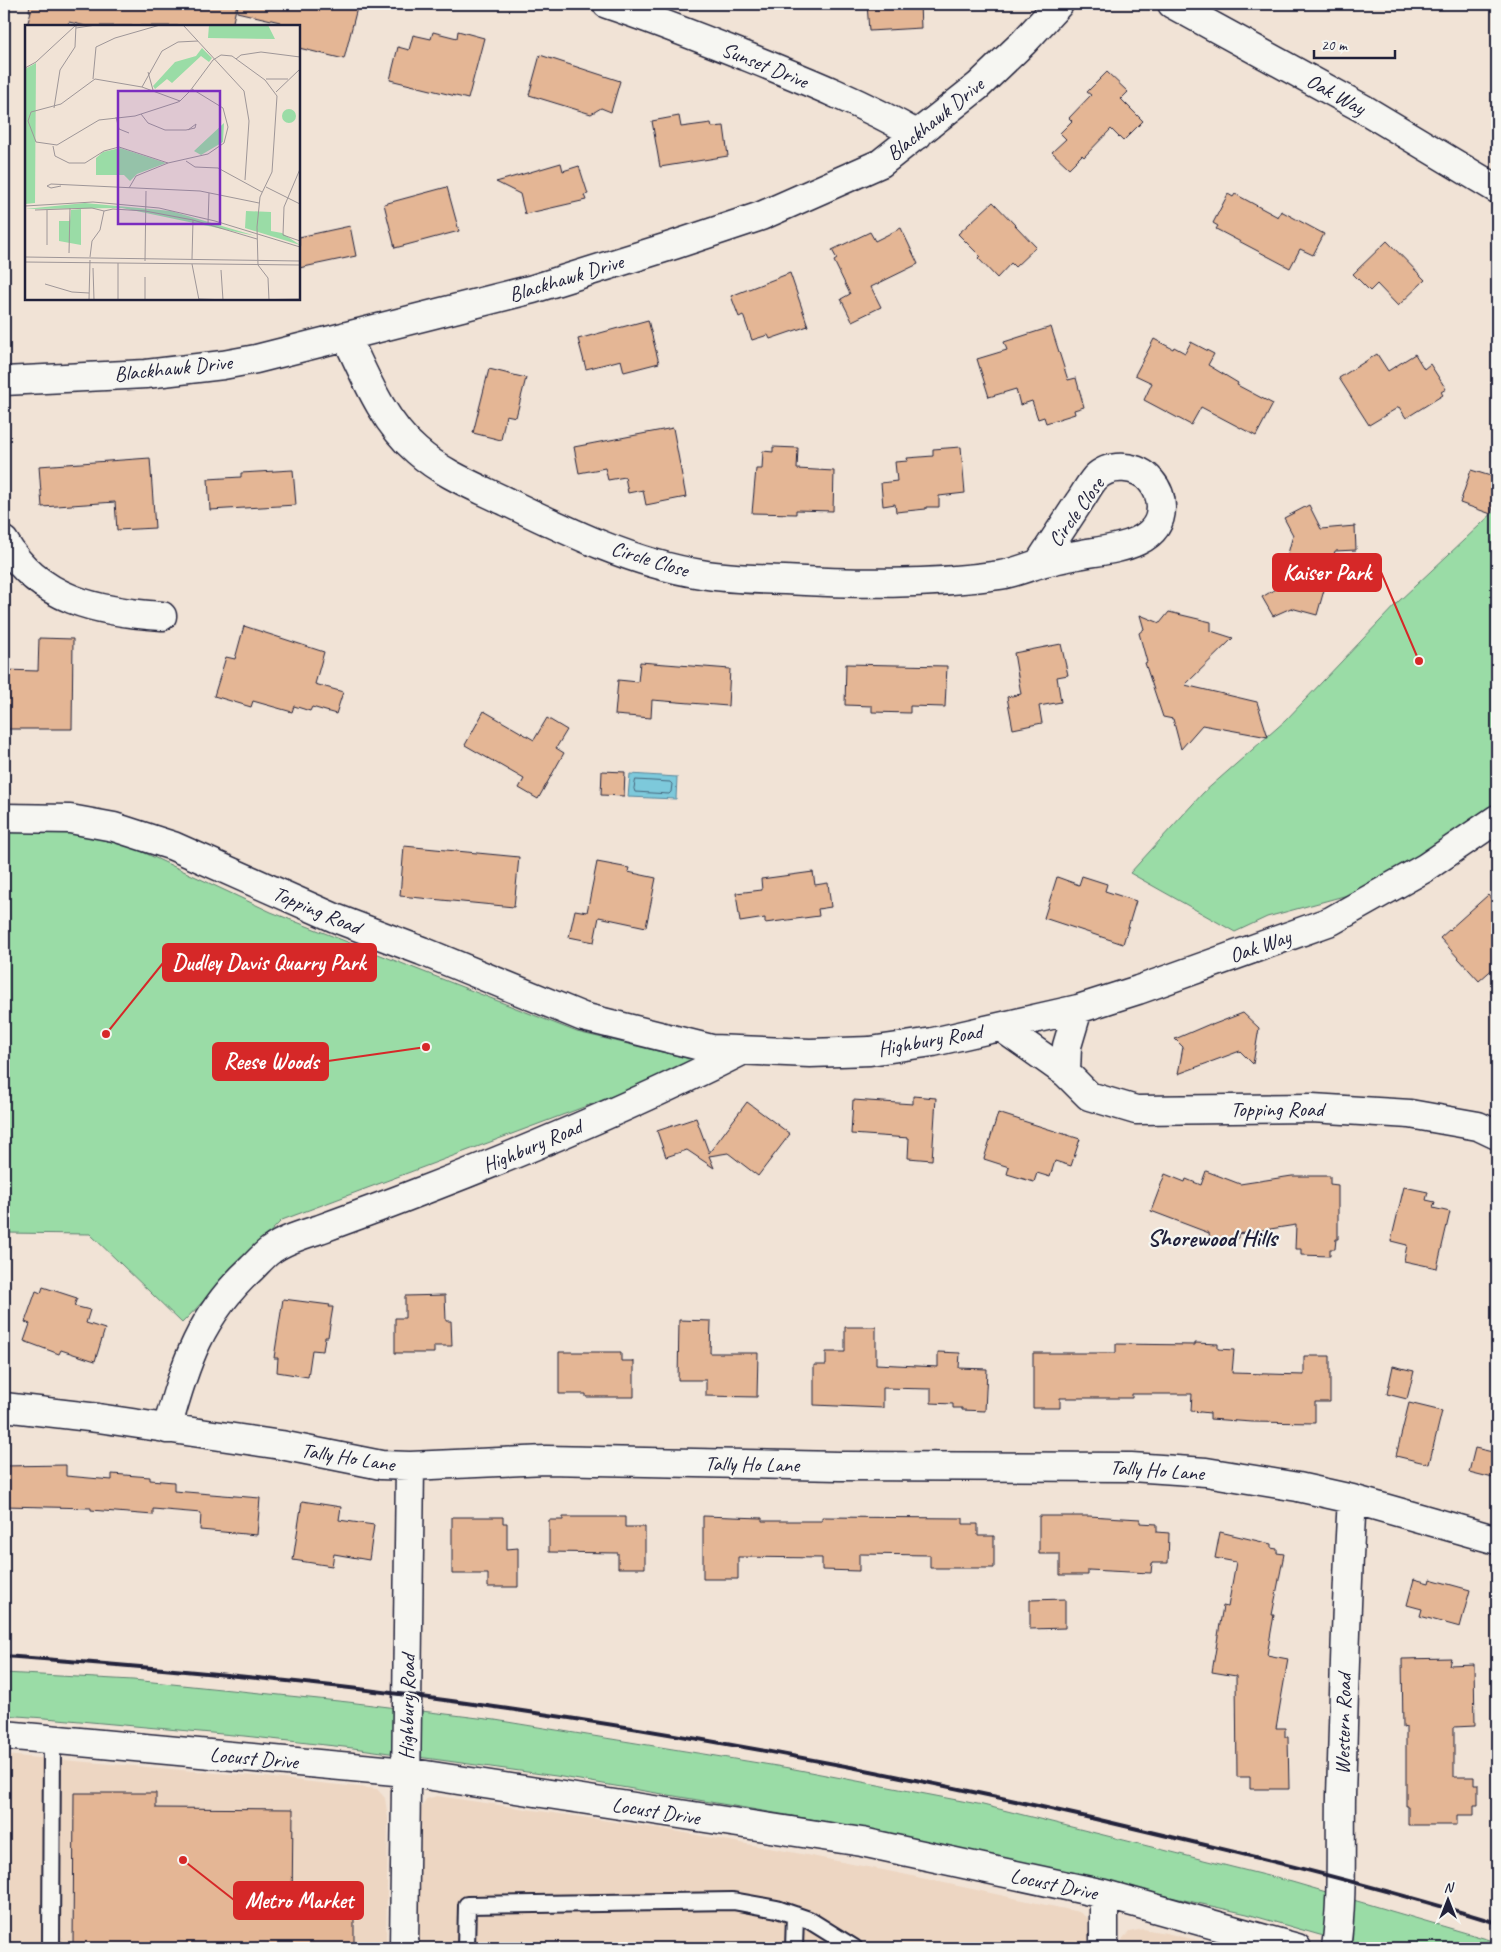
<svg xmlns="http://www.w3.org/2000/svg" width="1501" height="1952" font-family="Caveat,sans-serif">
	<rect width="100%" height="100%" fill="#f1e3d6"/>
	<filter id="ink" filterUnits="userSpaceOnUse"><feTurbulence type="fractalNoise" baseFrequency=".02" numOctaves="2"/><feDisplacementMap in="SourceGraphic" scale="10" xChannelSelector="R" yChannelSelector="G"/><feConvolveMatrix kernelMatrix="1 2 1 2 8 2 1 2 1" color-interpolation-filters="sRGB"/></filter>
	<g filter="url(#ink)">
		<!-- built -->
		<path fill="#edd6c2" d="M 4,1755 L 264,1777 L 377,1789 L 385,1798 L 388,1818 L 386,1948 L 4,1948 Z
			M 437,1796 L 663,1829 L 791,1852 L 898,1873 L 1079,1912 L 1089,1919 L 1093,1948 L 418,1948 L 421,1808 L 426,1799 Z
			M 1143,1929 L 1166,1933 L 1229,1948 L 1120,1948 L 1123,1938 L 1129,1932 Z"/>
		<!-- green -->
		<path fill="#9adca6" stroke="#5e7f70" d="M 1497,509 L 1497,802 L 1432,849 L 1355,893 L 1267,917 L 1235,932 L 1130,873 L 1203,793 L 1285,721 L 1399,601 Z
			M 29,830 L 79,834 L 132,847 L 271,912 L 577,1032 L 704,1062 L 282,1220 L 182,1323 L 90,1234 L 4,1233 L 4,833 Z
			M 4,1673 L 133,1680 L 348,1702 L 495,1720 L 789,1768 L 983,1805 L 1292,1882 L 1497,1942 L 1497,1948 L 1365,1948 L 1247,1914 L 852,1826 L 556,1776 L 353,1748 L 244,1736 L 58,1719 L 4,1715 Z"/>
		<!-- water -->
		<path fill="#7dc9db" stroke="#59869b" d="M 630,774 L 677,777 L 676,799 L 628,797 Z"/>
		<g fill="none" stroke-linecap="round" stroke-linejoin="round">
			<!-- shore -->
			<path stroke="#46657b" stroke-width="1" d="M 636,780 L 670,782 L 672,784 L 671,792 L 669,794 L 635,792 L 634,789 Z"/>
		</g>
		<!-- building -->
		<path fill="#e4b695" stroke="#22223b" d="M 30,4 L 237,4 L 232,26 L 86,26 L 69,22 L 67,26 L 27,26 L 31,11 L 29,11 Z
			M 238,4 L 358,4 L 344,59 L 299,48 L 299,26 L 279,26 L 280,22 L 237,12 Z
			M 867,4 L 920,4 L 921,28 L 869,31 Z
			M 458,31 L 484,38 L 468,99 L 390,80 L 398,47 L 409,50 L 413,35 L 431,39 L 433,32 L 457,38 Z
			M 540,55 L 620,81 L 611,112 L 601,108 L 591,114 L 529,95 Z
			M 1107,72 L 1128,92 L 1121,99 L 1143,121 L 1123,141 L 1111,129 L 1084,157 L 1082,155 L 1069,168 L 1052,152 L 1066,139 L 1060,133 L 1072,121 L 1069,118 L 1091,95 L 1087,92 Z
			M 679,116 L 681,127 L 711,123 L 712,127 L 724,126 L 728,156 L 660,167 L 652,121 Z
			M 561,163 L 563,171 L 579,166 L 588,194 L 584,195 L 586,200 L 525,214 L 520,194 L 496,182 Z
			M 447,187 L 459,231 L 395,248 L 384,204 Z
			M 1228,194 L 1233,197 L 1235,194 L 1278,217 L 1281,211 L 1324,234 L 1313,255 L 1300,249 L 1290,268 L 1216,229 L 1218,226 L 1213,223 Z
			M 993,202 L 1036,247 L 1015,267 L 1011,263 L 997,278 L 978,258 L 980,256 L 958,234 Z
			M 350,226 L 356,256 L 299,268 L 299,237 Z
			M 901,228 L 918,264 L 871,287 L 881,307 L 852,321 L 841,299 L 850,294 L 834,261 L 837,259 L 832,250 L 870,232 L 875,241 Z
			M 1387,241 L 1425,280 L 1398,306 L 1377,284 L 1370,291 L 1353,274 Z
			M 790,273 L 808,326 L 770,339 L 768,335 L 752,340 L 743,315 L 739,317 L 731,296 Z
			M 648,320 L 659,363 L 624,372 L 621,360 L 586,369 L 578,339 Z
			M 1051,327 L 1068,380 L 1076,378 L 1084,407 L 1074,410 L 1075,414 L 1046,423 L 1044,417 L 1038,419 L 1032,401 L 1020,405 L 1016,389 L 989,397 L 977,359 L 1007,350 L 1004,342 Z
			M 1154,339 L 1173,349 L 1174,347 L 1185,353 L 1191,342 L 1214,354 L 1208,365 L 1238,383 L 1237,385 L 1273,404 L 1256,436 L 1201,407 L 1191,425 L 1144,400 L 1152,383 L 1135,375 Z
			M 1377,354 L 1388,371 L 1415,354 L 1424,369 L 1430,364 L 1446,389 L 1441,392 L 1443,395 L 1406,418 L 1399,407 L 1369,425 L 1339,378 Z
			M 489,369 L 526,378 L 516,417 L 506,415 L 501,440 L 473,433 Z
			M 673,428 L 686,497 L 646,505 L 643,490 L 628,493 L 625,477 L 608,480 L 605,468 L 579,473 L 574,447 Z
			M 773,447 L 798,448 L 797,469 L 834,471 L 833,511 L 796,510 L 796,514 L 752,513 L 756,469 L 762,469 L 763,451 L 773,452 Z
			M 961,447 L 965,493 L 939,496 L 939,507 L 926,507 L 926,509 L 896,512 L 895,504 L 883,506 L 881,483 L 897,481 L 895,462 L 908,461 L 907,458 L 933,456 L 933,449 Z
			M 150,458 L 155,528 L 117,530 L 115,502 L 42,507 L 39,466 Z
			M 293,470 L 296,505 L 210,510 L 208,479 L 241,477 L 241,473 Z
			M 1471,470 L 1497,478 L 1497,494 L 1491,514 L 1460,503 Z
			M 1309,505 L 1321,529 L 1355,526 L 1356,550 L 1335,551 L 1317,615 L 1291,608 L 1273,616 L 1262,597 L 1279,587 L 1293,535 L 1284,518 Z
			M 1169,612 L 1211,622 L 1211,631 L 1233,638 L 1185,685 L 1257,702 L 1268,737 L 1202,725 L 1181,749 L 1173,719 L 1163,717 L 1145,663 L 1147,662 L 1139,633 L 1144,629 L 1140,615 L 1160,623 Z
			M 244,626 L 324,652 L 315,684 L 343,692 L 336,714 L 312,707 L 310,711 L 294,706 L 292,712 L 253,701 L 251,707 L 214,696 L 226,657 L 235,659 Z
			M 39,638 L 73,639 L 72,729 L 4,729 L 4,670 L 38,671 Z
			M 1061,644 L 1068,675 L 1057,677 L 1061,702 L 1039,706 L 1042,723 L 1013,729 L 1007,697 L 1021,694 L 1014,653 Z
			M 640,662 L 730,669 L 728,706 L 652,700 L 651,718 L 615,715 L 618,680 L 638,682 Z
			M 846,664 L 947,666 L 945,707 L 910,706 L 910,713 L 872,712 L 872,706 L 845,705 Z
			M 484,711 L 534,740 L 547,718 L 567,730 L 556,748 L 564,753 L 538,799 L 519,788 L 524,779 L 465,745 Z
			M 602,771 L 625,772 L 624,796 L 601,795 Z
			M 404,846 L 519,857 L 514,907 L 400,896 Z
			M 597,862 L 629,868 L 628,872 L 656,878 L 646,927 L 599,917 L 594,942 L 569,937 L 575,910 L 587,912 Z
			M 813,872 L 815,885 L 828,883 L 831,907 L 818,909 L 819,916 L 765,923 L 765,918 L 740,922 L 736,893 L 762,890 L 761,879 Z
			M 1082,876 L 1107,884 L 1105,891 L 1136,901 L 1123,944 L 1044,918 L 1057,877 L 1079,885 Z
			M 1488,895 L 1497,906 L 1497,965 L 1479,981 L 1440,938 Z
			M 1243,1013 L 1259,1028 L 1253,1064 L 1240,1051 L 1178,1074 L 1183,1047 L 1175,1039 L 1210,1024 L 1212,1025 Z
			M 913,1096 L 936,1098 L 932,1160 L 908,1158 L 909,1138 L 851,1134 L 853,1100 L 913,1104 Z
			M 747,1102 L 790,1134 L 758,1176 L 728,1153 L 709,1156 L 714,1168 L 687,1150 L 666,1157 L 657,1131 L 696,1118 L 709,1153 Z
			M 998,1113 L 1080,1139 L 1071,1166 L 1055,1161 L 1050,1177 L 1037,1173 L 1034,1182 L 1007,1174 L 1009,1167 L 984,1159 Z
			M 1206,1171 L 1240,1184 L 1292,1176 L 1330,1176 L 1330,1184 L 1338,1185 L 1338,1239 L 1336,1239 L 1335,1249 L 1330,1249 L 1330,1256 L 1301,1255 L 1301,1249 L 1295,1249 L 1296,1225 L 1238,1234 L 1238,1238 L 1211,1243 L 1209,1233 L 1151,1211 L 1165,1174 L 1185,1182 L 1186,1179 L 1201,1185 Z
			M 1404,1187 L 1428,1192 L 1426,1200 L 1435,1202 L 1433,1208 L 1450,1212 L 1437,1268 L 1404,1261 L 1407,1245 L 1391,1241 Z
			M 43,1287 L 77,1298 L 74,1306 L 90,1310 L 86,1323 L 105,1329 L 95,1361 L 61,1350 L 59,1354 L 24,1341 L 30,1324 L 25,1322 L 36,1291 L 41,1293 Z
			M 445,1295 L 446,1321 L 451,1321 L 452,1346 L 434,1346 L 434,1353 L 395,1353 L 395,1318 L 405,1318 L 405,1296 Z
			M 283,1299 L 330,1305 L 329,1307 L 333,1307 L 328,1337 L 325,1337 L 323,1351 L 312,1350 L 308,1377 L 277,1372 L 278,1358 L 274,1358 Z
			M 679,1320 L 711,1321 L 710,1353 L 758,1353 L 757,1397 L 706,1396 L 706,1380 L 678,1380 Z
			M 845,1327 L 876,1327 L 876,1364 L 938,1367 L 938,1352 L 960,1353 L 959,1368 L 987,1369 L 985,1411 L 962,1410 L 962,1408 L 953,1408 L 953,1404 L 931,1403 L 931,1389 L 883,1388 L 883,1408 L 814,1405 L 814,1365 L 826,1365 L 826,1352 L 845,1352 Z
			M 1195,1343 L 1218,1344 L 1218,1349 L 1234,1350 L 1232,1373 L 1304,1375 L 1304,1356 L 1330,1356 L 1330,1402 L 1315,1402 L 1315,1423 L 1252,1422 L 1210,1419 L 1210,1413 L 1191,1411 L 1192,1394 L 1132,1394 L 1132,1398 L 1060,1398 L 1060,1408 L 1033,1408 L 1033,1353 L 1116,1353 L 1116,1344 L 1195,1345 Z
			M 559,1352 L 621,1352 L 621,1361 L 634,1361 L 634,1397 L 586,1397 L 586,1394 L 559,1394 Z
			M 1393,1366 L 1414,1371 L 1407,1399 L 1387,1394 Z
			M 1409,1403 L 1442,1411 L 1429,1464 L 1396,1456 Z
			M 1475,1448 L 1497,1453 L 1497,1479 L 1469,1472 Z
			M 66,1465 L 66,1476 L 112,1480 L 112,1474 L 150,1477 L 150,1480 L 174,1482 L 174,1491 L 260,1498 L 257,1535 L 200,1530 L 201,1513 L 153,1509 L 153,1515 L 91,1510 L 91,1508 L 4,1506 L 4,1466 Z
			M 302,1501 L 341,1507 L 339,1520 L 374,1525 L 369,1560 L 334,1554 L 332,1566 L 293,1560 Z
			M 703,1516 L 762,1518 L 762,1521 L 822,1521 L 822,1517 L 963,1518 L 963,1524 L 978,1524 L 978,1536 L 994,1536 L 994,1568 L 930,1568 L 930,1555 L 859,1554 L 859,1571 L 822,1570 L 822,1558 L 738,1557 L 738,1579 L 703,1579 Z
			M 1039,1516 L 1089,1516 L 1140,1519 L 1140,1523 L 1157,1524 L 1157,1532 L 1169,1533 L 1168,1563 L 1152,1563 L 1151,1573 L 1088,1570 L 1088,1575 L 1060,1575 L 1060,1554 L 1039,1554 Z
			M 452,1517 L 503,1517 L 503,1523 L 507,1523 L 507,1549 L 518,1548 L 518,1587 L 488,1587 L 488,1574 L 452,1574 Z
			M 563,1517 L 625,1517 L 625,1527 L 645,1527 L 645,1568 L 618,1568 L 618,1553 L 549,1552 L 549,1520 L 563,1520 Z
			M 1220,1532 L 1271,1544 L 1271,1548 L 1277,1549 L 1277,1553 L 1284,1554 L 1272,1615 L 1274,1615 L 1267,1655 L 1288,1659 L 1276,1728 L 1285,1728 L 1285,1737 L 1288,1737 L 1289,1789 L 1250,1789 L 1250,1777 L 1237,1777 L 1236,1676 L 1212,1672 L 1223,1606 L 1228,1607 L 1236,1562 L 1215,1558 Z
			M 1414,1579 L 1429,1583 L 1430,1579 L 1470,1590 L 1460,1627 L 1420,1616 L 1422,1609 L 1407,1605 Z
			M 1065,1599 L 1065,1628 L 1030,1629 L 1030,1600 Z
			M 1451,1658 L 1449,1665 L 1474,1664 L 1475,1726 L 1454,1727 L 1454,1777 L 1474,1777 L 1474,1784 L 1478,1784 L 1478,1805 L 1474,1805 L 1474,1815 L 1457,1815 L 1457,1825 L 1408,1825 L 1408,1806 L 1406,1806 L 1406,1727 L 1403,1728 L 1402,1659 Z
			M 74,1793 L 156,1793 L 156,1808 L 293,1809 L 292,1912 L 354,1912 L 354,1948 L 73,1948 Z"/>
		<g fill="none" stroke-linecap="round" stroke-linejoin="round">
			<!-- lane casing -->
			<g stroke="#22223b" stroke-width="20">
				<path id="lane" d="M 51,1948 L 52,1738
					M 466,1948 L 467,1905 L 733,1901 L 777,1909 L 809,1920 L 854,1948
					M 794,1948 L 795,1915"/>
			</g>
			<!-- street casing -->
			<g stroke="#22223b" stroke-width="31">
				<path id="street" d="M 607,4 C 652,19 695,36 738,53 C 800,78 861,102 918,135
					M 1172,4 L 1362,108 L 1497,189
					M 346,336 C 365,376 383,422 417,451 C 443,474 474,486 505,501 C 567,531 632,563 701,574 C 728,579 757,579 785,580 C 857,584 929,585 1000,575 C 1013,573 1025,568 1038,564 C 1050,560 1064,558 1077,555 C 1107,549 1161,548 1161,507 C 1161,497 1157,488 1151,481 C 1138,465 1110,463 1095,478 C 1089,485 1084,495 1079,502 C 1066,522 1052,543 1039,563
					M 4,381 L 146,374 L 223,365 L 256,359 L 533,289 L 674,245 L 761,216 L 881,163 L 978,86 L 1024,42 L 1059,4
					M 4,541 C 38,600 99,612 162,616
					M 4,818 L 70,819 L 114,827 L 173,846 L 335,918 L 422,951 L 583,1017 L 712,1049 L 810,1053 L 870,1051 L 933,1042 L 1078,1009 L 1138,990 L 1331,921 L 1425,868 L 1497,819
					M 1001,1027 L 1066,1073 L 1089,1096 L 1136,1110 L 1312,1108 L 1410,1114 L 1478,1126 L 1497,1135
					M 1066,1073 L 1067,1046 L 1078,1009
					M 4,1407 L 98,1418 L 281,1445 L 381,1465 L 410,1466 L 546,1460 L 839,1466 L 1131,1467 L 1206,1472 L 1298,1487 L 1352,1499 L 1497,1540
					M 167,1429 C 185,1363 200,1316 252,1268 C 258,1262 264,1255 271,1250 C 284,1240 304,1234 320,1229 C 353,1217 386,1205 419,1192 C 528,1150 637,1104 742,1051
					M 4,1735 L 406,1772 L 862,1842 L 1104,1894 L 1297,1948
					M 404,1948 L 410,1466
					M 1104,1948 L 1104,1894
					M 1336,1948 C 1343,1898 1340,1847 1341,1796 C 1344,1697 1346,1598 1352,1499"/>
			</g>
			<!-- lane -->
			<use href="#lane" stroke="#f6f6f2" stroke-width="16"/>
			<!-- street -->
			<use href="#street" stroke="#f6f6f2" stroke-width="28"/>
			<!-- rail -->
			<path stroke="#22223b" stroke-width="4" d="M 4,1656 C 138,1666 273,1678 407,1695 C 667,1729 925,1777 1180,1839 C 1286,1864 1393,1891 1497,1923"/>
		</g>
	</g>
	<g text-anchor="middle" stroke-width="4.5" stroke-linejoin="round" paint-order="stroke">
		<!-- street labels -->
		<g font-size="21" fill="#22223b" stroke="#f6f6f2">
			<text transform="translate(765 65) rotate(22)" y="7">Sunset Drive</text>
			<text transform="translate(1336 94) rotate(29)" y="7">Oak Way</text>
			<text transform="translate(935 119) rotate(-39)" y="7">Blackhawk Drive</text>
			<text transform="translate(566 278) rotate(-17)" y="7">Blackhawk Drive</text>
			<text transform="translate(173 368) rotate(-6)" y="7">Blackhawk Drive</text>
			<text transform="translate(1076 512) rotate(-54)" y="7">Circle Close</text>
			<text transform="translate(650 559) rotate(17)" y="7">Circle Close</text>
			<text transform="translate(317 910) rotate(23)" y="7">Topping Road</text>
			<text transform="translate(1260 946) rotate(-19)" y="7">Oak Way</text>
			<text transform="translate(930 1040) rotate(-10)" y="7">Highbury Road</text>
			<text x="1277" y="1116">Topping Road</text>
			<text transform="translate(532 1146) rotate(-23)" y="7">Highbury Road</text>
			<text transform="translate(348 1457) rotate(9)" y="7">Tally Ho Lane</text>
			<text transform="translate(752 1464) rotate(1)" y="7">Tally Ho Lane</text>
			<text transform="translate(1157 1470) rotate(4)" y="7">Tally Ho Lane</text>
			<text transform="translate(407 1707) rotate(-89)" y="7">Highbury Road</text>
			<text transform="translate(1343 1724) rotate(-89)" y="7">Western Road</text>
			<text transform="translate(254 1758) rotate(5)" y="7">Locust Drive</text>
			<text transform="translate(656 1811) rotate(9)" y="7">Locust Drive</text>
			<text transform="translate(1054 1884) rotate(12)" y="7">Locust Drive</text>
		</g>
		<!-- quarter labels -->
		<g font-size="24" font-weight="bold" fill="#22223b" stroke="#f6f6f2">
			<text x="1212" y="1246">Shorewood Hills</text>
		</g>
	</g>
	<!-- overview -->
	<g transform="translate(25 25)">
		<rect width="275" height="275" fill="#f1e3d6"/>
		<path d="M 184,0 L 243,0 L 250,14 L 183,13 ZM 177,23 L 187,33 L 184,37 L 176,31 L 147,58 L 142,54 L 130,64 L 128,61 L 150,37 L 171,31 ZM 11,38 L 10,178 L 0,179 L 0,44 ZM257 91a7 7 0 1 1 14 0a7 7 0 1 1-14 0ZM 199,98 L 198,117 L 176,130 L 169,126 ZM 95,123 L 141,138 L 112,149 L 105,156 L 99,150 L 71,150 L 71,133 L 78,127 ZM 60,178 L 146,186 L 231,211 L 97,183 L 0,184 ZM 56,184 L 56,220 L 34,216 L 34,196 L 45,196 L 46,185 ZM 221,186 L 246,187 L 246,206 L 257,208 L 275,220 L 220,203 Z" fill="#9adca6"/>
		<path fill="none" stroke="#9e9698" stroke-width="1" d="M 158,0 L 219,66 L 224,96 L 220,155M 51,3 L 71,0M 211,34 L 216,30 L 236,27 L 275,32M 0,43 L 11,37 L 51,0M 123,47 L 128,65M 68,54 L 71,22 L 90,13 L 135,0M 241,54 L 263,54M 117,62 L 137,26 L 153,17 L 173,16M 251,67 L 275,44M 155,76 L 117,62 L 70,54 L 36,79 L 6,87 L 3,96 L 11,117 L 32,120 L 74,95 L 110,91 L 153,77 L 155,76 L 165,66 L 188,35 L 196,30 L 207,31 L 240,55 L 252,71 L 247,147 L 235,172 L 232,202 L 233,240 L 243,253 L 244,275M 29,83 L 35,45 L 50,22 L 51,0M 116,89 L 123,98 L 140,105 L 161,105 L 170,103 L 171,99 L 163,105M 91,92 L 94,104 L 104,108M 28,121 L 30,131 L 44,138 L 60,138 L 79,126 L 94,122 L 143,138M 161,136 L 170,142 L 193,143 L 237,167M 275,144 L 259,182 L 258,210 L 275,216M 36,161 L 26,163 L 22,161 L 26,159 L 175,166 L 234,178M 241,162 L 275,179M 104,163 L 111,151 L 143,138 L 183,129 L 199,118 L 203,102 L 198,83 L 167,64M 0,181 L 68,177 L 134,183 L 190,196 L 275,222M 10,185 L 67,183 L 79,186 L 88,184 L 120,186 L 168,195 L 232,214M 183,199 L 184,168M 22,220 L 22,185M 44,228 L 45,183M 0,232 L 275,236M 65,232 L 67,216 L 75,205 L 79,186M 167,234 L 168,195M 120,236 L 121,166M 0,237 L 275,240M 93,238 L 93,275M 167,239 L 174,275M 68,243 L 69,275M 196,245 L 198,275M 120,252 L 120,275M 20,259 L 47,267 L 64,268M 174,274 L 205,275M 64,275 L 65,235M 225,275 L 275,274"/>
		<path fill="#7b2cbf" fill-opacity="0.15" stroke="#7b2cbf" stroke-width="2.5" d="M 93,66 L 195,66 L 195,199 L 93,199 Z"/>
		<rect width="275" height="275" fill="none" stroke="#22223b" stroke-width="2.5"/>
	</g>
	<!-- callouts -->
	<path fill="none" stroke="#d62828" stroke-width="2" d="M1419 661L1381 572M106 1034L163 963M426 1047L328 1061M183 1860L234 1900"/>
	<g fill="#d62828" stroke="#f6f6f2" stroke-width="2">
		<circle cx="1419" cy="661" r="5"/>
		<circle cx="106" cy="1034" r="5"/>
		<circle cx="426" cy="1047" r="5"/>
		<circle cx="183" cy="1860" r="5"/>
	</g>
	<g fill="#d62828" stroke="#d62828" stroke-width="2">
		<rect x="1273" y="554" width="108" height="37" rx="5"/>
		<rect x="163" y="944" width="213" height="37" rx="5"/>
		<rect x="213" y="1043" width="115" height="37" rx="5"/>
		<rect x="234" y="1882" width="129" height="37" rx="5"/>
	</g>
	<g font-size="22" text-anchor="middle" font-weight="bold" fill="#fff">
		<text x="1327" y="580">Kaiser Park</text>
		<text x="269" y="970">Dudley Davis Quarry Park</text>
		<text x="271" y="1069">Reese Woods</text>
		<text x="299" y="1908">Metro Market</text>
	</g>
	<!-- margin -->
	<rect width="1501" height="1952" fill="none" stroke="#f6f6f2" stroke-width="20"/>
	<rect x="10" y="10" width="1481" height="1932" fill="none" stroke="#22223b" stroke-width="2" filter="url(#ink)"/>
	<!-- north arrow -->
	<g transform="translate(1448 1900)" stroke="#f6f6f2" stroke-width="4" paint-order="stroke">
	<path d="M0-4L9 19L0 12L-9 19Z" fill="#22223b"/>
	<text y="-8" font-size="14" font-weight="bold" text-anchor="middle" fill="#22223b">N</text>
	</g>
	<!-- scale -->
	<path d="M1314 50v8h81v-8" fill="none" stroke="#22223b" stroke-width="2.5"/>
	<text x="1321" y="50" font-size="15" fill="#22223b" stroke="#f6f6f2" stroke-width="4" paint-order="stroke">20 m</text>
</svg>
